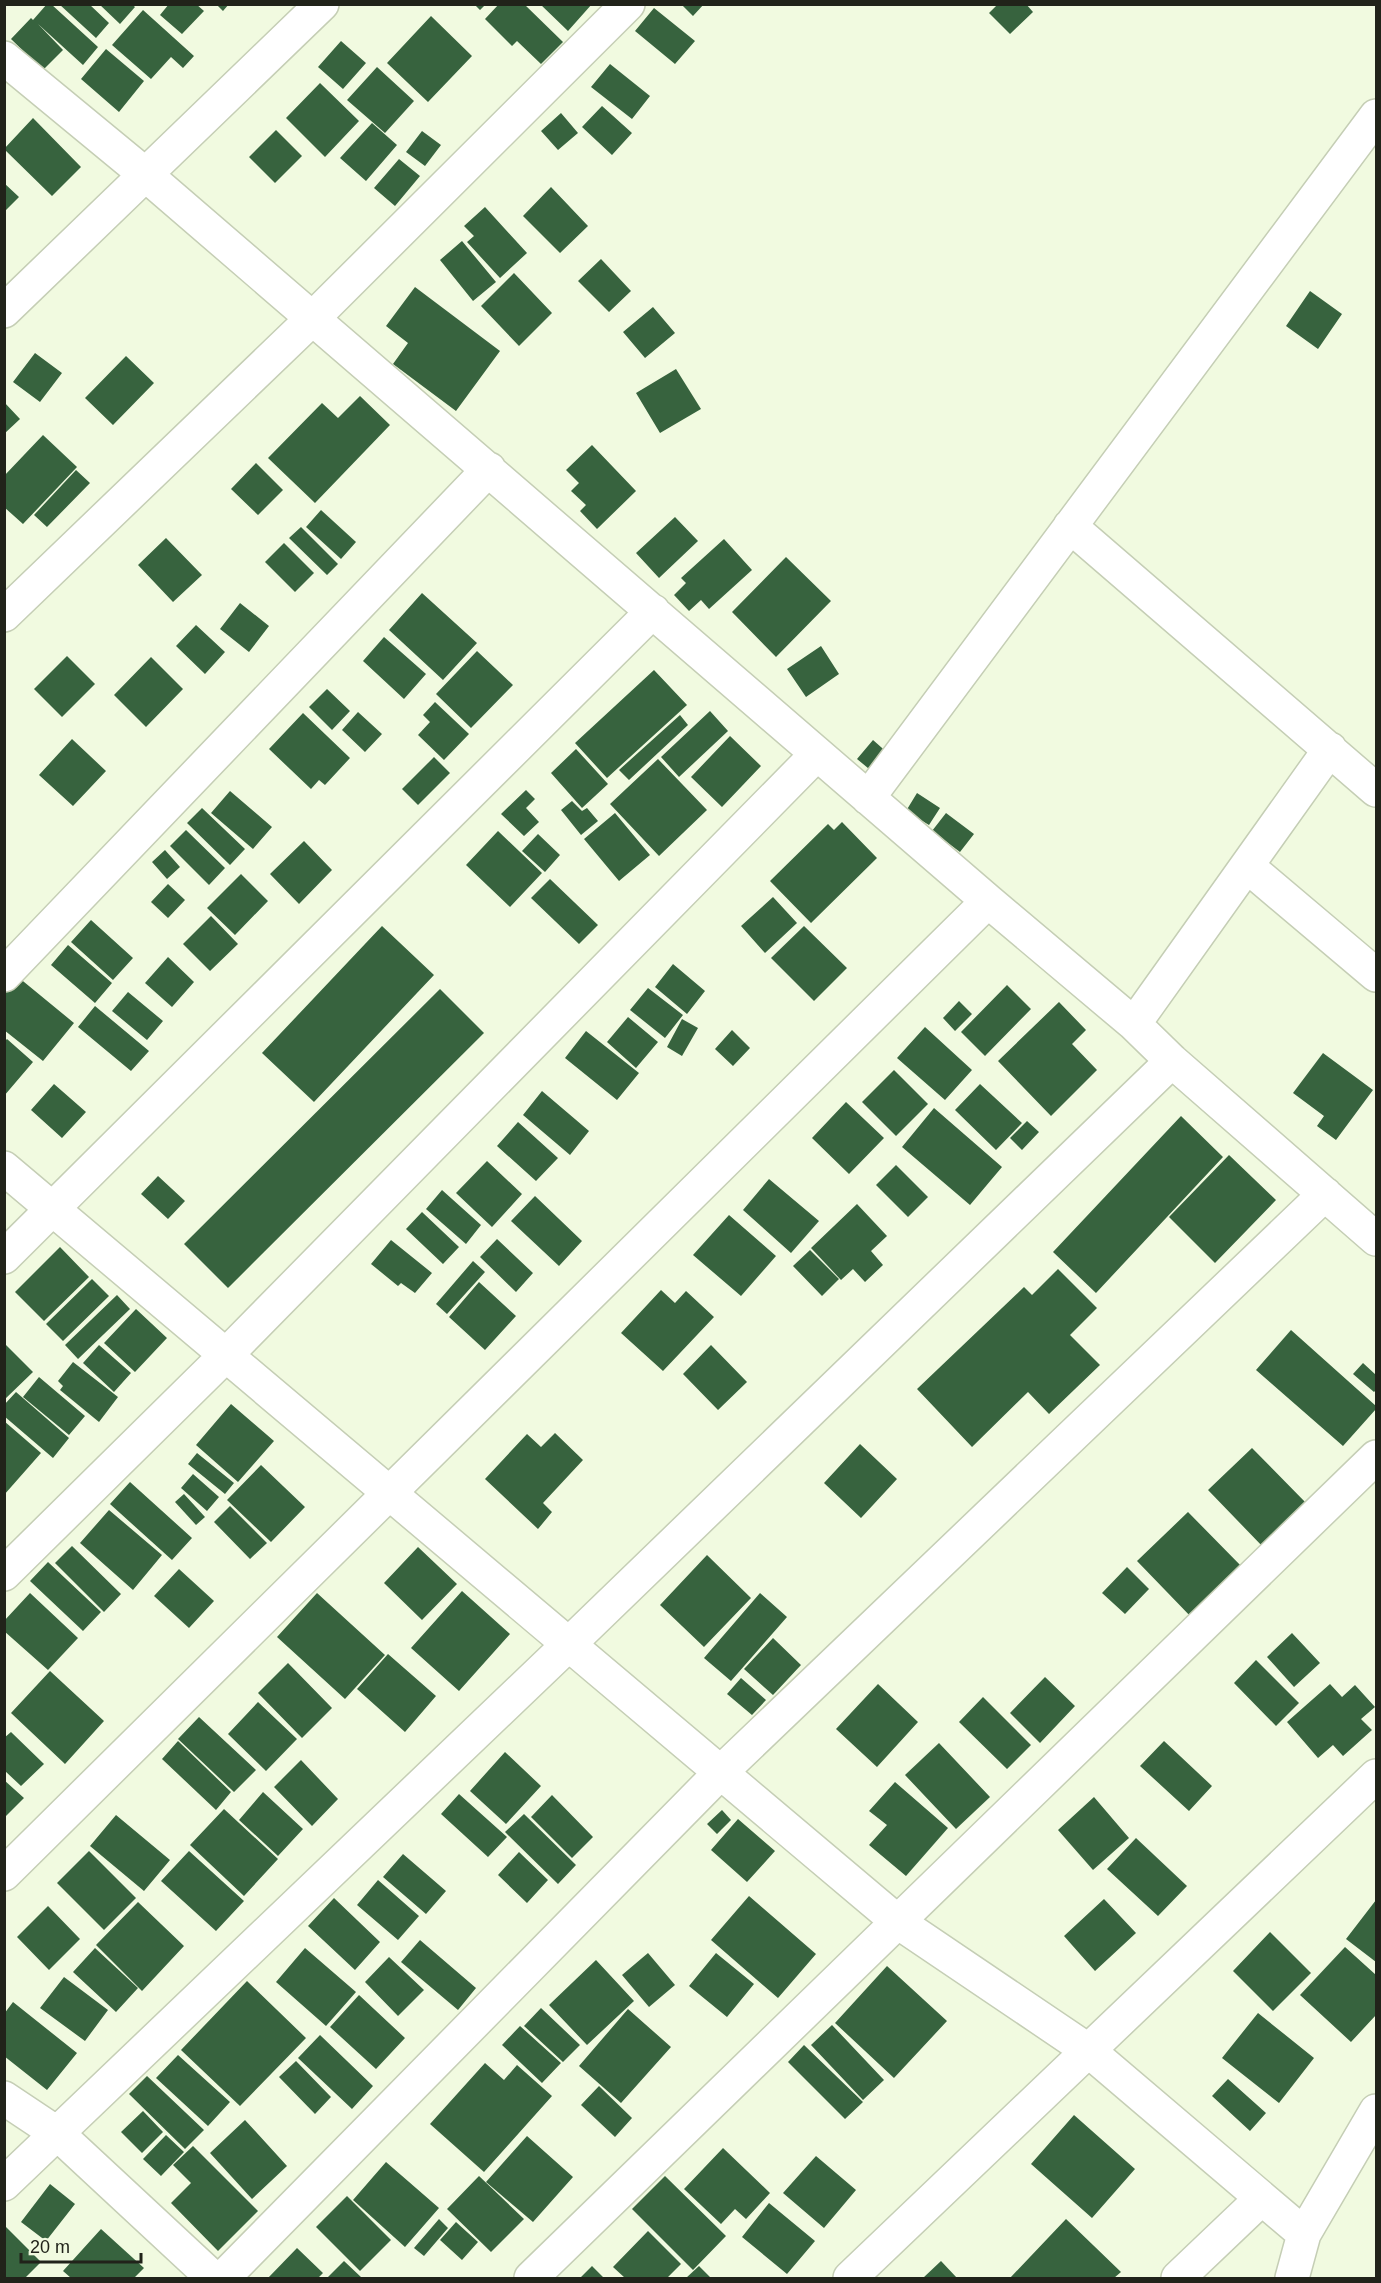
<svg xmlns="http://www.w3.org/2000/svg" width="1381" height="2283" font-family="Helvetica,sans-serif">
	<rect width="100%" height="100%" fill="#f1fae0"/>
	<!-- building -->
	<path fill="#37633e" d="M 47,4 L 51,4 L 98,47 L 83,65 L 38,24 L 63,50 L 43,70 L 11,39 L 31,18 L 33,20 Z
		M 59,4 L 89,4 L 109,23 L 96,38 Z
		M 99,4 L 132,4 L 135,7 L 120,24 Z
		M 169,4 L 196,4 L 204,11 L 182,34 L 160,15 Z
		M 216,4 L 229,4 L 223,11 Z
		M 474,4 L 486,4 L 480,10 Z
		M 499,4 L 524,4 L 563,42 L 541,64 L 517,41 L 512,46 L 485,19 Z
		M 540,4 L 592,4 L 568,31 Z
		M 681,4 L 704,4 L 693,16 Z
		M 998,4 L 1026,4 L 1033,12 L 1010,34 L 989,13 Z
		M 654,8 L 695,41 L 675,64 L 635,31 Z
		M 143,10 L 194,56 L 183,68 L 171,57 L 151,79 L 112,45 Z
		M 431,16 L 472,56 L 428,102 L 387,63 Z
		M 341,41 L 366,63 L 343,89 L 318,67 Z
		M 106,49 L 144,81 L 119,112 L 81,79 Z
		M 610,64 L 650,96 L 632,119 L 591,87 Z
		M 377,67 L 414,101 L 385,133 L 347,100 Z
		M 320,83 L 359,121 L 325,157 L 286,118 Z
		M 602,106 L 632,133 L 612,155 L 582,127 Z
		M 561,113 L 578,133 L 558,150 L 541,131 Z
		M 33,118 L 81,167 L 52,196 L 4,149 Z
		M 372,123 L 397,145 L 366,181 L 340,158 Z
		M 276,130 L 302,156 L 275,183 L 249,157 Z
		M 422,131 L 441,145 L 425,166 L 406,152 Z
		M 399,159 L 420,176 L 395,206 L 374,188 Z
		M 4,183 L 19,197 L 4,212 Z
		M 551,187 L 588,226 L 560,253 L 523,216 Z
		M 485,207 L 527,253 L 500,278 L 467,242 L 474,236 L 464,226 Z
		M 462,241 L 496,282 L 473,301 L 440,260 Z
		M 601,259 L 631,291 L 609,312 L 578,281 Z
		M 514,273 L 552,313 L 519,346 L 481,306 Z
		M 415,287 L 500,351 L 456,411 L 393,364 L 408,343 L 386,326 Z
		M 1310,291 L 1342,314 L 1318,349 L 1286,326 Z
		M 653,307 L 675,333 L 645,358 L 623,332 Z
		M 35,353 L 62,373 L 40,402 L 13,382 Z
		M 126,356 L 154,383 L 113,425 L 85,398 Z
		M 676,369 L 701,409 L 660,433 L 636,393 Z
		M 360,396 L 390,425 L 315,503 L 268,458 L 322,403 L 338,418 Z
		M 4,402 L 20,419 L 4,434 Z
		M 43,435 L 77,467 L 23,524 L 4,507 L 4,476 Z
		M 592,445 L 636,491 L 597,529 L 580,511 L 586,505 L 571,491 L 579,483 L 566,470 Z
		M 256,463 L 283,490 L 258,515 L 231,489 Z
		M 76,470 L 90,483 L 47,527 L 34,515 Z
		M 321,510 L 356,542 L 341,559 L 306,527 Z
		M 675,517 L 698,541 L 659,578 L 636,553 Z
		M 301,527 L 338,564 L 327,575 L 289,538 Z
		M 166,538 L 202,575 L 173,602 L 138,565 Z
		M 724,539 L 752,570 L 709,609 L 701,600 L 689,611 L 674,595 L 686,583 L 681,578 Z
		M 284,543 L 314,573 L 295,592 L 265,562 Z
		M 786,557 L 831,601 L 776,657 L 732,612 Z
		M 422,593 L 477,643 L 443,680 L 389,630 Z
		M 240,603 L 269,626 L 249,652 L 220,629 Z
		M 196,625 L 225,652 L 205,674 L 176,646 Z
		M 384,637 L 426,674 L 404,699 L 363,661 Z
		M 821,646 L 839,674 L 806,697 L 787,669 Z
		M 477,651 L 513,685 L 471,728 L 436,694 Z
		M 67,656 L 95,684 L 62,717 L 34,689 Z
		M 151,657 L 183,689 L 146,727 L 114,695 Z
		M 654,670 L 687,705 L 607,778 L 575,743 Z
		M 327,689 L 350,711 L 332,730 L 309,707 Z
		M 435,702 L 469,734 L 444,760 L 418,735 L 430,722 L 423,715 Z
		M 710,711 L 728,731 L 679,777 L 661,757 Z
		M 358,712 L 382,734 L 365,752 L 342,730 Z
		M 303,713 L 350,758 L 325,785 L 319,780 L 311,789 L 269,749 Z
		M 680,715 L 688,725 L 629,780 L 619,770 Z
		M 730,736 L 761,766 L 722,807 L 691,777 Z
		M 72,739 L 106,771 L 73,806 L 39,775 Z
		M 873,740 L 890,755 L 874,773 L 857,759 Z
		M 576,749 L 608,784 L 582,808 L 551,773 Z
		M 434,757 L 450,773 L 418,805 L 402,789 Z
		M 658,759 L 707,810 L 659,856 L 610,804 Z
		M 526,790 L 535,799 L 526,808 L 539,822 L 524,836 L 501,814 Z
		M 230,791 L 272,827 L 253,849 L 211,813 Z
		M 917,793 L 940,808 L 929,825 L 906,811 Z
		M 572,801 L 582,811 L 587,808 L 598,821 L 581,835 L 561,810 Z
		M 202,808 L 245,849 L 230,865 L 187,823 Z
		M 615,813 L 650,855 L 619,881 L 584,839 Z
		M 946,813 L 974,834 L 960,852 L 932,831 Z
		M 842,822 L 877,858 L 811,923 L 770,881 L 828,824 L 834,830 Z
		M 186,830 L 225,868 L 209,885 L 170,846 Z
		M 498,831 L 542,873 L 510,907 L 466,865 Z
		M 538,834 L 560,855 L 545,872 L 522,851 Z
		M 304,841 L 332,870 L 299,904 L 270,874 Z
		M 165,850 L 180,867 L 167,879 L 152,862 Z
		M 241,874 L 268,901 L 235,935 L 207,908 Z
		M 550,879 L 598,925 L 579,944 L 531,898 Z
		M 168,884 L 185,900 L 168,918 L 151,902 Z
		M 773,897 L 797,923 L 765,953 L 741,926 Z
		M 211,916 L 238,944 L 210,971 L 183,944 Z
		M 91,920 L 133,958 L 113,980 L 71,942 Z
		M 382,926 L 434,975 L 314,1102 L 262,1053 Z
		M 804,926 L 847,968 L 814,1001 L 771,958 Z
		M 68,945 L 112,983 L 95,1003 L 51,965 Z
		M 168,957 L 194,982 L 172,1007 L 145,983 Z
		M 673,964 L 705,991 L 687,1014 L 655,987 Z
		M 18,977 L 74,1023 L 43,1061 L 4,1030 L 4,993 Z
		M 1007,985 L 1031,1009 L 985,1056 L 961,1032 Z
		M 648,988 L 683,1015 L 665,1038 L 630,1010 Z
		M 440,989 L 484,1033 L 228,1288 L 184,1244 Z
		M 128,992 L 163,1021 L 147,1040 L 112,1011 Z
		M 959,1001 L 972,1014 L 955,1031 L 943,1018 Z
		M 1059,1002 L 1086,1030 L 1072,1044 L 1097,1070 L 1051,1116 L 998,1061 Z
		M 95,1006 L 149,1051 L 131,1071 L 78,1027 Z
		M 628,1017 L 658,1042 L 636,1068 L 607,1042 Z
		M 682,1019 L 698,1028 L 682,1056 L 667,1047 Z
		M 925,1027 L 972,1070 L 945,1100 L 897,1058 Z
		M 732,1030 L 750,1048 L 733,1066 L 715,1049 Z
		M 586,1031 L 639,1073 L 617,1100 L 565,1058 Z
		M 7,1039 L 33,1062 L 4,1096 L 4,1042 Z
		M 1323,1053 L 1373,1090 L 1336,1140 L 1317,1126 L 1324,1116 L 1293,1093 Z
		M 894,1070 L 928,1104 L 896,1136 L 862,1102 Z
		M 54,1084 L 86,1112 L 62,1138 L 31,1110 Z
		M 980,1084 L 1022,1123 L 996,1150 L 955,1110 Z
		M 542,1091 L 589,1131 L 570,1155 L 523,1115 Z
		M 846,1102 L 884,1138 L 849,1174 L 812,1138 Z
		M 934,1108 L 1002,1167 L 970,1205 L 902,1147 Z
		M 1181,1116 L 1223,1157 L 1096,1293 L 1053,1252 Z
		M 1027,1121 L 1039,1132 L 1022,1150 L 1010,1138 Z
		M 518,1122 L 558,1158 L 536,1181 L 497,1146 Z
		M 1229,1155 L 1276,1200 L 1215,1263 L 1169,1217 Z
		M 487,1161 L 522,1194 L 492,1227 L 456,1193 Z
		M 896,1165 L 928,1197 L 908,1217 L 876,1185 Z
		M 158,1176 L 185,1201 L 168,1219 L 141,1194 Z
		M 769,1179 L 819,1221 L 791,1253 L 743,1210 Z
		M 442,1190 L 481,1225 L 466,1244 L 426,1209 Z
		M 535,1196 L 582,1241 L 559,1266 L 511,1221 Z
		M 857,1204 L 887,1236 L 871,1251 L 883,1265 L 865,1282 L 853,1269 L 841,1280 L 811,1248 Z
		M 422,1212 L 459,1247 L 443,1264 L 406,1229 Z
		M 729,1215 L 776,1256 L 741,1296 L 693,1255 Z
		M 497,1239 L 533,1273 L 516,1292 L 480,1257 Z
		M 391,1240 L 432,1273 L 415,1293 L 401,1283 L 398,1286 L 371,1264 Z
		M 60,1247 L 89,1277 L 44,1321 L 15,1292 Z
		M 810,1250 L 839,1279 L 822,1296 L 793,1266 Z
		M 473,1261 L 485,1272 L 447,1314 L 436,1304 Z
		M 1058,1269 L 1097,1308 L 1070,1335 L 1100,1365 L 1049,1414 L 1028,1392 L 972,1447 L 917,1389 L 1024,1287 L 1032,1295 Z
		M 92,1279 L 109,1296 L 63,1341 L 46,1324 Z
		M 479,1282 L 516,1316 L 485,1350 L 449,1317 Z
		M 661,1290 L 675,1303 L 686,1291 L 714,1317 L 663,1371 L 621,1333 Z
		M 117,1295 L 130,1309 L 78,1359 L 65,1345 Z
		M 136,1309 L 167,1338 L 135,1372 L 104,1343 Z
		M 1291,1330 L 1376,1406 L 1376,1409 L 1343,1446 L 1256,1370 Z
		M 4,1343 L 33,1372 L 4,1400 Z
		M 99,1345 L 131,1373 L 114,1392 L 83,1363 Z
		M 711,1345 L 747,1382 L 718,1410 L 683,1374 Z
		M 73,1362 L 118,1397 L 99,1422 L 60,1390 L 63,1386 L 58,1381 Z
		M 1363,1363 L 1376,1375 L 1376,1390 L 1374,1392 L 1353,1374 Z
		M 39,1377 L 85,1416 L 69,1435 L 23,1397 Z
		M 16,1392 L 69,1438 L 53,1458 L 4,1416 L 4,1405 Z
		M 231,1404 L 274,1441 L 238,1482 L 196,1445 Z
		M 4,1421 L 41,1453 L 4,1495 Z
		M 555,1433 L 583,1460 L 543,1503 L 552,1512 L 538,1529 L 485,1479 L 527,1434 L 541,1447 Z
		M 860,1444 L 897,1479 L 861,1518 L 824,1483 Z
		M 1252,1448 L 1308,1505 L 1264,1548 L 1208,1490 Z
		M 197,1453 L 234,1483 L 225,1494 L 188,1464 Z
		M 261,1465 L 305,1507 L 271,1542 L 227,1500 Z
		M 193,1474 L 219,1497 L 207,1511 L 181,1488 Z
		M 130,1482 L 192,1538 L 172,1560 L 110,1504 Z
		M 184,1494 L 205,1517 L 196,1525 L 175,1502 Z
		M 230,1506 L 267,1543 L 250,1559 L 214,1522 Z
		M 109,1510 L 162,1555 L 133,1590 L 80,1543 Z
		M 1188,1512 L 1245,1570 L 1194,1620 L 1137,1561 Z
		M 72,1546 L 121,1594 L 104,1612 L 55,1563 Z
		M 418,1547 L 457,1584 L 422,1620 L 384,1583 Z
		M 707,1555 L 751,1598 L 704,1647 L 660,1605 Z
		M 48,1562 L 101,1612 L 83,1631 L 30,1581 Z
		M 1127,1567 L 1149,1589 L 1125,1614 L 1102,1593 Z
		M 179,1569 L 214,1601 L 189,1628 L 154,1596 Z
		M 462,1591 L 510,1634 L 459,1691 L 411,1648 Z
		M 30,1593 L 78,1638 L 48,1670 L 4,1631 L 4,1621 Z
		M 317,1593 L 385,1655 L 345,1699 L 277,1637 Z
		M 760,1593 L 787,1617 L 731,1681 L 704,1658 Z
		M 1292,1633 L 1320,1663 L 1294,1687 L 1267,1657 Z
		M 773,1638 L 801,1665 L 773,1695 L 744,1669 Z
		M 388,1654 L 436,1696 L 405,1732 L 357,1689 Z
		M 1256,1660 L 1299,1703 L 1276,1726 L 1234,1683 Z
		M 288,1663 L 332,1708 L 302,1738 L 258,1693 Z
		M 50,1671 L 104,1721 L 65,1764 L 11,1713 Z
		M 1045,1677 L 1075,1706 L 1040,1743 L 1010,1713 Z
		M 741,1678 L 766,1700 L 752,1715 L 727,1694 Z
		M 878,1684 L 918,1722 L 877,1767 L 836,1729 Z
		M 1330,1684 L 1342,1697 L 1355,1685 L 1375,1707 L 1361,1719 L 1372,1730 L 1343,1756 L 1333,1745 L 1318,1758 L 1287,1722 Z
		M 983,1697 L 1031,1745 L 1007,1769 L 959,1722 Z
		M 258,1702 L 297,1739 L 266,1771 L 228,1734 Z
		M 199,1717 L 256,1770 L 234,1792 L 178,1739 Z
		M 11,1732 L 44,1764 L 21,1786 L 4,1770 L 4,1738 Z
		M 178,1741 L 231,1792 L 216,1810 L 162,1759 Z
		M 1164,1741 L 1212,1786 L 1189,1811 L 1140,1766 Z
		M 939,1743 L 990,1797 L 956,1829 L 905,1775 Z
		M 505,1752 L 541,1786 L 506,1824 L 470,1791 Z
		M 301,1760 L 338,1799 L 312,1826 L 274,1787 Z
		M 4,1780 L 24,1798 L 4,1818 Z
		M 895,1782 L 948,1828 L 906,1876 L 869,1845 L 887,1825 L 869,1811 Z
		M 263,1792 L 303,1829 L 278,1856 L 239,1820 Z
		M 459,1794 L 507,1837 L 488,1857 L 441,1814 Z
		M 552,1795 L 593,1837 L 572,1858 L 531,1817 Z
		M 1094,1797 L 1129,1838 L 1093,1870 L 1058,1830 Z
		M 224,1809 L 278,1859 L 244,1896 L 190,1845 Z
		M 722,1810 L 731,1820 L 717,1834 L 707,1824 Z
		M 524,1814 L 576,1865 L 558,1884 L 505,1832 Z
		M 116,1815 L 170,1860 L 144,1891 L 90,1846 Z
		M 738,1819 L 775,1851 L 747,1882 L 711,1850 Z
		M 1136,1838 L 1187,1886 L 1158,1916 L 1107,1869 Z
		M 89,1851 L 136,1898 L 104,1930 L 57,1883 Z
		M 189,1851 L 244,1901 L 216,1931 L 161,1881 Z
		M 519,1852 L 548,1880 L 527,1903 L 498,1875 Z
		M 403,1854 L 446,1891 L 426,1914 L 383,1877 Z
		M 378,1880 L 419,1916 L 398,1940 L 357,1905 Z
		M 749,1896 L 816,1954 L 778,1998 L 711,1940 Z
		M 334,1898 L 380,1942 L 355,1970 L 308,1926 Z
		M 1104,1899 L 1136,1933 L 1095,1971 L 1064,1936 Z
		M 1376,1900 L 1376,1962 L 1346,1939 Z
		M 138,1902 L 184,1946 L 142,1991 L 96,1945 Z
		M 48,1906 L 80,1939 L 49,1970 L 17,1937 Z
		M 1270,1932 L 1311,1973 L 1273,2011 L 1233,1971 Z
		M 420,1940 L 476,1988 L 458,2010 L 401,1962 Z
		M 1345,1947 L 1376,1975 L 1376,2015 L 1351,2042 L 1300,1995 Z
		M 95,1948 L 138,1988 L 116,2012 L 73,1972 Z
		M 305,1948 L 356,1992 L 326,2026 L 276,1982 Z
		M 648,1953 L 675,1985 L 649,2007 L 622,1975 Z
		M 716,1953 L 754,1984 L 727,2017 L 689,1986 Z
		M 389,1957 L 424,1990 L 398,2016 L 365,1982 Z
		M 596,1960 L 634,2001 L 587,2045 L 549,2005 Z
		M 887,1966 L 947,2021 L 894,2078 L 835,2023 Z
		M 64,1977 L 108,2010 L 85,2041 L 40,2008 Z
		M 247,1981 L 306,2038 L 240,2106 L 181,2050 Z
		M 359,1995 L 405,2038 L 376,2069 L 330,2027 Z
		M 13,2002 L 77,2053 L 47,2090 L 4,2056 L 4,2014 Z
		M 541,2008 L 580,2045 L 563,2062 L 524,2026 Z
		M 628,2009 L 671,2047 L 621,2103 L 579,2066 Z
		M 1258,2013 L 1314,2058 L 1279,2103 L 1222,2058 Z
		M 832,2025 L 884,2080 L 863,2100 L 811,2045 Z
		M 520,2026 L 561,2063 L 542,2083 L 502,2045 Z
		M 320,2035 L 373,2086 L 352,2109 L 298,2058 Z
		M 804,2045 L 863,2102 L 845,2119 L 788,2062 Z
		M 178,2055 L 230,2102 L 208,2126 L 156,2078 Z
		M 296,2061 L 331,2097 L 315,2114 L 279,2077 Z
		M 485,2063 L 504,2080 L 517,2065 L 552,2096 L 484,2172 L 430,2124 Z
		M 147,2076 L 204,2130 L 185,2149 L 129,2094 Z
		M 1228,2079 L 1266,2113 L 1250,2131 L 1212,2096 Z
		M 599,2086 L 632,2118 L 615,2137 L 581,2105 Z
		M 143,2111 L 163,2132 L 142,2153 L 121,2132 Z
		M 1074,2115 L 1135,2169 L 1092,2218 L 1031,2164 Z
		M 245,2120 L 287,2166 L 252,2199 L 210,2153 Z
		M 166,2135 L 184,2152 L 161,2176 L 143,2159 Z
		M 527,2136 L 573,2177 L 533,2222 L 486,2182 Z
		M 193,2146 L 258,2211 L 218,2251 L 171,2203 L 191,2183 L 173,2165 Z
		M 723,2148 L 770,2193 L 746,2219 L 735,2209 L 721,2224 L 684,2189 Z
		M 816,2156 L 856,2190 L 824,2228 L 783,2193 Z
		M 386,2162 L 439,2208 L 405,2247 L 353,2200 Z
		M 479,2176 L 524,2219 L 491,2252 L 447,2209 Z
		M 665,2176 L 726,2236 L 693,2270 L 632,2209 Z
		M 50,2184 L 75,2204 L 46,2241 L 21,2222 Z
		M 347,2196 L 391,2240 L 360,2271 L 316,2227 Z
		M 769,2203 L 815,2241 L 787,2274 L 742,2237 Z
		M 439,2219 L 448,2228 L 424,2256 L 414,2248 Z
		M 1066,2219 L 1121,2272 L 1114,2278 L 1010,2278 Z
		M 456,2222 L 478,2242 L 462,2260 L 440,2240 Z
		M 6,2227 L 41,2262 L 25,2278 L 4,2278 Z
		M 101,2229 L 144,2268 L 134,2278 L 71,2278 L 63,2271 Z
		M 648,2231 L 681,2264 L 667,2278 L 625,2278 L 613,2267 Z
		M 297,2248 L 323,2273 L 318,2278 L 268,2278 Z
		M 344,2261 L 362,2278 L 327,2278 Z
		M 941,2261 L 957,2278 L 923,2278 Z
		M 592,2266 L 604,2278 L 580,2278 Z
		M 699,2266 L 711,2278 L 686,2278 Z"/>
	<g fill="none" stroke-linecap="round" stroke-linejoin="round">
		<!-- minor casing -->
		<g stroke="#c5ceb5" stroke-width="36">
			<path id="minor" d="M 4,58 L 146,175 L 988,901 L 1134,1024 L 1172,1061 L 1376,1239
				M 4,311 L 322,4
				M 1070,526 L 1376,790
				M 4,615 L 313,318 L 628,4
				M 868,798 L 1376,116
				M 1247,866 L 1376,975
				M 4,975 L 489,469
				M 1134,1024 L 1330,749
				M 4,1168 L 898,1922 L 1089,2051 L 1304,2234
				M 4,1257 L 653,611
				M 4,1574 L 226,1355 L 817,754
				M 4,1874 L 988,901
				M 4,2098 L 58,2134 L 213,2278
				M 4,2184 L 569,1644 L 1172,1061
				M 223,2278 L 721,1772 L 1325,1194
				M 531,2278 L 1376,1457
				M 850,2278 L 1376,1776
				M 1178,2278 L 1261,2199
				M 1292,2278 L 1304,2234 L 1376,2111"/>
		</g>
		<!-- minor -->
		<use href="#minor" stroke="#fff" stroke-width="33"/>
	</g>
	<!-- border -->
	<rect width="1381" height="2283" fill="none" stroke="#21231a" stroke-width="12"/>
	<!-- scale -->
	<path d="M21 2253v9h120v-9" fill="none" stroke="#21231a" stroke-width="3"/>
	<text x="30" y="2253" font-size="18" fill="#21231a" stroke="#f1fae0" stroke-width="4.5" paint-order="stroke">20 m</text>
</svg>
